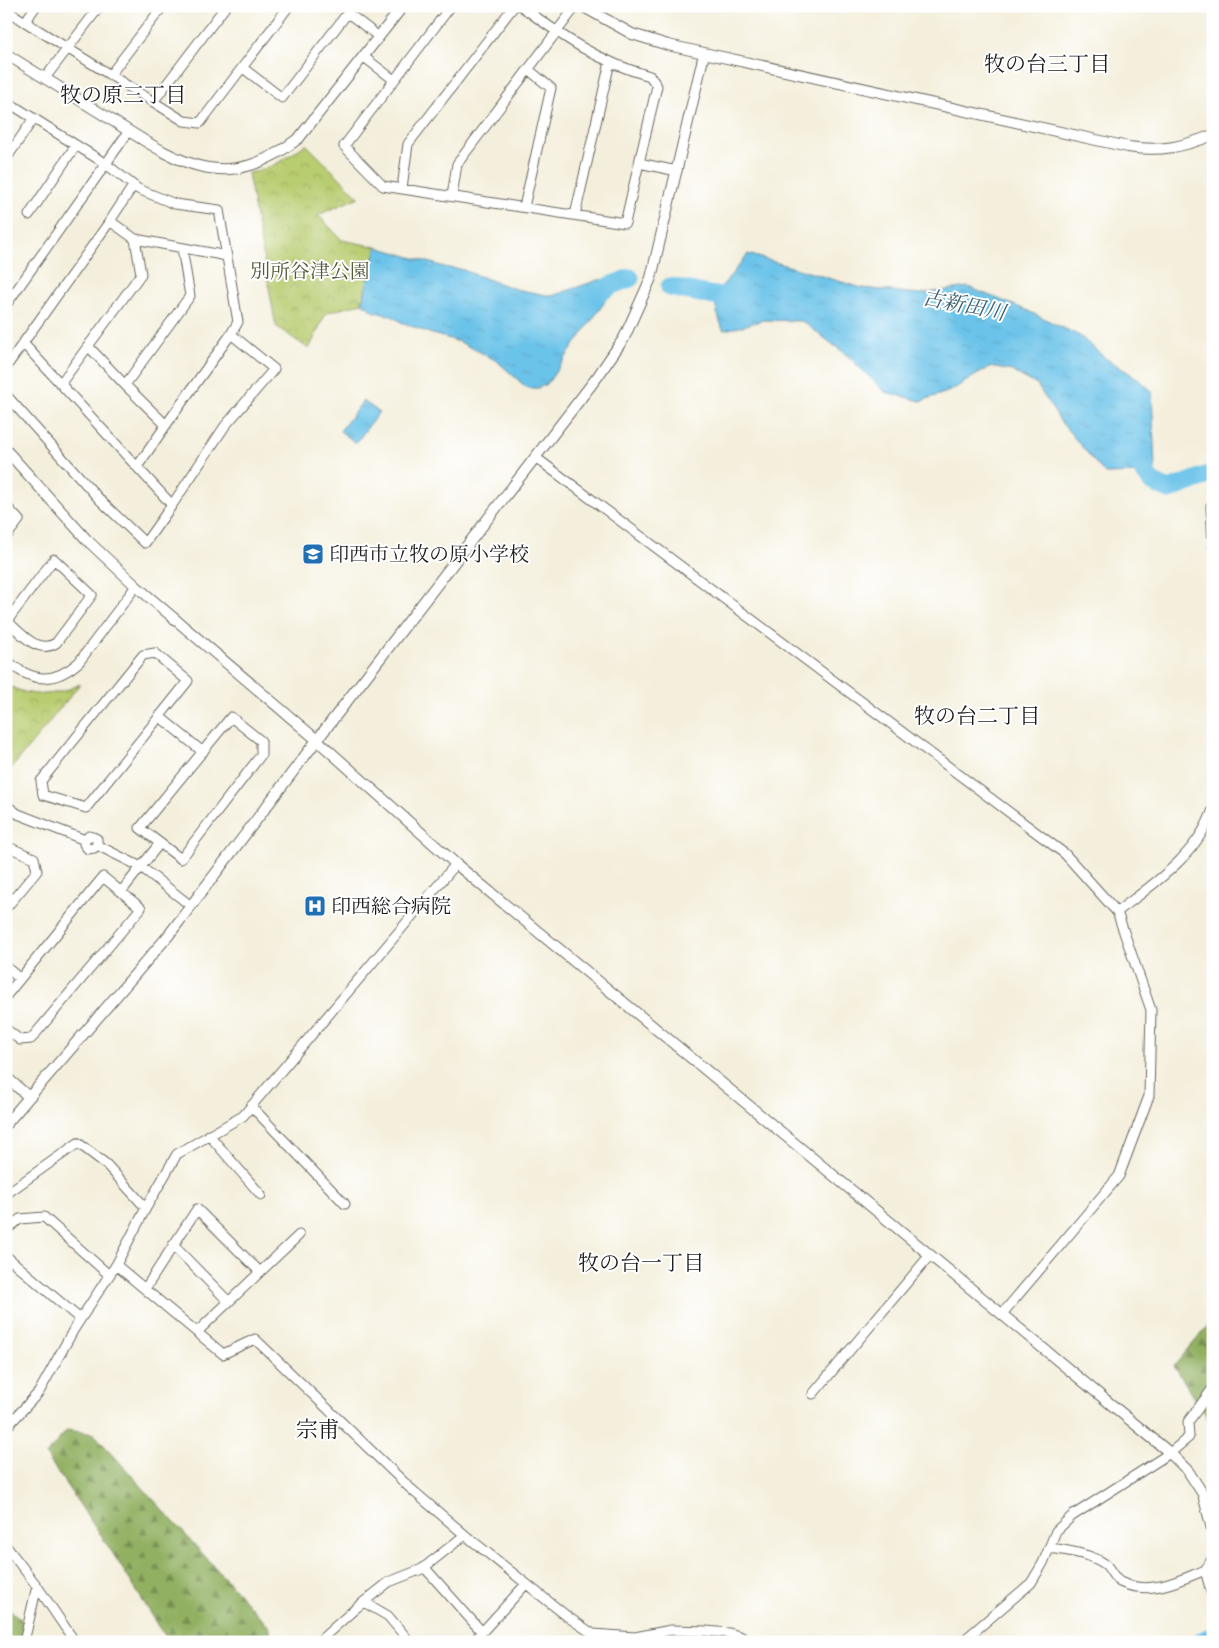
<svg xmlns="http://www.w3.org/2000/svg" width="1219" height="1648" font-family="Vollkorn,'Noto Serif JP',serif">
	<defs>
		<pattern id="forest-firs" width="22" height="20" patternUnits="userSpaceOnUse" patternTransform="scale(1.25)"><rect width="22" height="20" fill="#92b062"/><path d="M5 1l3.5 6h-7zM16 11l3.5 6h-7z" fill="#768e50"/></pattern>
		<pattern id="park-crowns" width="20" height="18" patternUnits="userSpaceOnUse" patternTransform="scale(1.25)"><rect width="20" height="18" fill="#b8cc6f"/><path d="M2 6a3 3 0 1 1 6 0M12 15a3 3 0 1 1 6 0" fill="none" stroke="#9eaf60"/></pattern>
		<pattern id="water-ripples" width="26" height="14" patternUnits="userSpaceOnUse" patternTransform="scale(1.25)"><rect width="26" height="14" fill="#6bc3e9"/><path d="M2 4q2-2 4 0t4 0M15 11q2-2 4 0t4 0" fill="none" stroke="#5ca7c7"/></pattern>
	</defs>
	<rect width="100%" height="100%" fill="#fff"/>
	<filter id="ink" filterUnits="userSpaceOnUse"><feTurbulence type="fractalNoise" baseFrequency=".02" numOctaves="2"/><feDisplacementMap in="SourceGraphic" scale="10" xChannelSelector="R" yChannelSelector="G"/><feConvolveMatrix kernelMatrix="1 2 1 2 8 2 1 2 1" color-interpolation-filters="sRGB"/></filter>
	<filter id="wash" filterUnits="userSpaceOnUse"><feTurbulence type="fractalNoise" baseFrequency=".0096" numOctaves="4" result="noise"/><feDisplacementMap in="SourceGraphic" scale="20" xChannelSelector="R" yChannelSelector="G"/><feGaussianBlur stdDeviation="1.12" result="paint"/><feColorMatrix in="noise" values="0 0 0 0 0 0 0 0 0 0 0 0 0 0 0 0 0 1.4 0 .05"/><feComposite in="paint" operator="in"/></filter>
	<g filter="url(#wash)">
		<rect width="100%" height="100%" fill="#f4efdc"/>
		<!-- forest -->
		<path fill="url(#forest-firs)" stroke="#57663f" d="M 1213,1320 L 1213,1426 L 1174,1366 Z
			M 67,1430 L 94,1434 L 270,1628 L 270,1642 L 169,1642 L 110,1549 L 46,1455 Z
			M 6,1606 L 26,1624 L 26,1642 L 6,1642 Z"/>
		<!-- park -->
		<path fill="url(#park-crowns)" stroke="#6a7446" d="M 306,144 L 359,197 L 318,215 L 342,240 L 377,247 L 362,303 L 326,313 L 309,349 L 276,326 L 248,173 C 271,170 288,157 306,144 Z
			M 6,684 C 31,699 56,696 80,684 L 11,769 L 6,766 Z"/>
		<!-- water -->
		<path fill="url(#water-ripples)" stroke="#447082" d="M 377,247 L 448,268 L 460,269 L 515,289 L 552,296 L 598,280 L 609,280 L 612,285 L 604,303 L 547,384 L 538,388 L 527,388 L 497,361 L 478,351 L 460,342 L 429,333 L 401,322 L 392,316 L 375,312 L 362,303 Z
			M 748,254 L 862,288 L 920,294 L 968,287 L 1026,310 L 1080,336 L 1105,358 L 1137,378 L 1152,391 L 1155,470 L 1145,473 L 1105,474 L 1061,422 L 1037,385 L 1012,371 L 990,367 L 950,391 L 921,401 L 885,392 L 848,356 L 802,321 L 763,320 L 740,327 L 723,330 L 717,312 L 714,296 Z
			M 363,401 L 379,412 L 356,443 L 340,431 Z"/>
		<g fill="none" stroke-linecap="round" stroke-linejoin="round">
			<!-- river -->
			<path stroke="#6bc3e9" stroke-width="19" d="M 670,287 L 714,296 L 740,294
				M 591,298 L 612,285 L 630,278
				M 1130,453 L 1152,482 L 1169,490 L 1213,473
				M 1200,1642 L 1213,1636"/>
		</g>
	</g>
	<g filter="url(#ink)">
		<g fill="none" stroke-linecap="round" stroke-linejoin="round">
			<!-- minor casing -->
			<g stroke="#68665f" stroke-width="11">
				<path id="minor" d="M 451,6 L 344,146 L 383,186 L 625,223 L 657,86 L 650,76 C 598,62 563,37 521,6
					M 6,10 L 184,121 L 200,123 L 289,6
					M 348,13 L 379,37
					M 25,22 L 36,6
					M 364,57 L 394,80
					M 243,68 L 282,98 L 353,6
					M 110,75 L 163,6
					M 45,78 L 100,6
					M 6,101 L 106,164 L 138,189 L 175,204 L 219,210 L 238,322 L 231,334 L 274,369 L 225,426 L 172,505
					M 153,102 L 226,6
					M 6,159 L 34,118
					M 639,163 L 677,171
					M 402,188 L 408,144 L 514,6
					M 452,196 L 457,164 L 576,6
					M 524,207 L 551,88 L 529,70
					M 29,215 L 76,145
					M 575,215 L 610,62
					M 110,221 L 133,186
					M 135,239 L 227,256
					M 6,305 L 129,131
					M 88,346 L 125,385
					M 6,367 L 110,221 L 135,239 L 141,274 L 61,383
					M 6,395 L 100,500 L 145,543 L 172,505 L 23,343
					M 166,425 L 231,334
					M 535,457 L 1065,854 L 1117,912 L 1151,1010 L 1149,1096 L 1119,1176 L 1002,1314
					M 137,467 L 166,425 L 125,385 L 190,296 L 182,248
					M 6,506 L 19,520 L 6,537
					M 1213,506 L 1211,506 L 1213,545
					M 6,620 C 20,632 37,655 56,643 L 92,595 L 54,559 L 7,621
					M 155,653 L 188,681 L 86,808 L 43,795 L 41,781 L 143,655 Z
					M 6,660 C 31,682 53,685 79,662 L 136,586
					M 159,716 L 203,752
					M 231,717 L 261,741 L 261,755 L 181,859 L 140,828 Z
					M 6,805 L 18,814 L 85,840
					M 85,840 L 84,844 L 88,849 L 94,848 L 97,845
					M 85,840 L 89,836 L 93,837 L 97,839 L 97,845
					M 97,845 L 141,867 L 191,906
					M 6,846 L 34,858 L 37,871 L 6,908
					M 121,892 L 160,843
					M 1117,912 C 1153,884 1198,855 1213,809
					M 6,967 L 20,979
					M 6,996 L 103,877 L 141,908 L 31,1039 L 20,1040 L 6,1029
					M 251,1106 L 345,1204
					M 209,1135 L 261,1195
					M 6,1194 L 78,1143 L 106,1164 L 146,1208
					M 6,1230 L 20,1219 L 44,1217 L 109,1275
					M 173,1245 L 229,1302
					M 6,1256 L 80,1319
					M 116,1265 L 223,1354 L 255,1339 L 411,1489 L 465,1535 L 568,1617 L 593,1634 L 635,1637 L 671,1630 L 706,1631 L 729,1633 L 742,1637 L 748,1642
					M 145,1289 L 197,1209 L 260,1272
					M 197,1332 L 299,1235
					M 813,1394 L 930,1255
					M 6,1428 L 39,1392 L 74,1329 L 116,1265 L 146,1208 L 177,1154 L 243,1116 L 456,864
					M 6,1546 L 37,1586 L 75,1642
					M 1049,1548 C 1066,1550 1091,1554 1105,1564 C 1111,1569 1113,1578 1120,1582 C 1149,1596 1178,1581 1205,1570
					M 1213,1558 L 1205,1570 L 1213,1599
					M 425,1568 L 482,1632
					M 364,1602 L 388,1616 L 410,1642
					M 24,1642 L 37,1586
					M 318,1642 L 356,1608 L 389,1582 L 422,1569 L 465,1535
					M 473,1642 L 526,1584
					M 962,1642 L 1031,1583 L 1043,1563 L 1056,1531 L 1072,1516 L 1170,1453 L 1189,1437 L 1188,1422 L 1213,1388"/>
			</g>
			<!-- tertiary casing -->
			<g stroke="#68665f" stroke-width="12">
				<path id="tertiary" d="M 582,6 L 632,34 L 668,45 L 1128,147 C 1161,152 1182,147 1213,135
					M 6,54 C 41,76 75,97 110,119 C 178,162 224,197 299,138 L 403,6
					M 6,450 L 87,540 L 136,586 L 317,740 L 456,864 L 1170,1453 L 1188,1471 L 1203,1494 L 1213,1533
					M 6,1077 L 29,1097
					M 6,1124 L 168,936 L 317,740 L 598,376 L 624,338 L 651,278 L 704,54"/>
			</g>
			<!-- minor -->
			<use href="#minor" stroke="#fff" stroke-width="9"/>
			<!-- tertiary -->
			<use href="#tertiary" stroke="#fff" stroke-width="10"/>
		</g>
	</g>
	<!-- icons -->
	<defs>
		<g id="school-square" transform="scale(1.125)"><rect x="-9" y="-9" width="18" height="18" rx="4" fill="#1f6fb2" stroke="#fff"/><path d="M0-5L7-2L0 1L-7-2ZM-4 1L0 2.5L4 1V4Q0 6-4 4Z" fill="#fff"/></g>
		<g id="hospital-square" transform="scale(1.125)"><rect x="-9" y="-9" width="18" height="18" rx="4" fill="#1f6fb2" stroke="#fff"/><path d="M-5-5h3v3.5h4V-5h3V5h-3V1.5h-4V5h-3Z" fill="#fff"/></g>
	</defs>
	<g fill-rule="evenodd">
		<use href="#school-square" x="313" y="554"/>
		<use href="#hospital-square" x="315" y="906"/>
	</g>
	<g text-anchor="middle" stroke-width="4" stroke-linejoin="round" paint-order="stroke">
		<!-- park labels -->
		<g font-size="20" fill="#535a39" stroke="#fff">
			<text x="310" y="278">別所谷津公園</text>
		</g>
		<!-- poi labels -->
		<g font-size="20" fill="#1c1c1c" stroke="#fff" text-anchor="start">
			<text x="329" y="561">印西市立牧の原小学校</text>
			<text x="331" y="913">印西総合病院</text>
		</g>
		<!-- neighbourhood labels -->
		<g font-size="21" fill="#1c1c1c" stroke="#fff">
			<text x="1047" y="71">牧の台三丁目</text>
			<text x="123" y="102">牧の原三丁目</text>
			<text x="977" y="723">牧の台二丁目</text>
			<text x="641" y="1270">牧の台一丁目</text>
		</g>
		<!-- water labels -->
		<g font-size="21" font-style="italic" fill="#3c5f6e" stroke="#fff">
			<text transform="translate(964 305) rotate(11)" y="7">古新田川</text>
		</g>
		<!-- quarter labels -->
		<g font-size="22" fill="#1c1c1c" stroke="#fff">
			<text x="318" y="1437">宗甫</text>
		</g>
	</g>
	<!-- margin -->
	<rect width="1219" height="1648" fill="none" stroke="#fff" stroke-width="25"/>
</svg>
